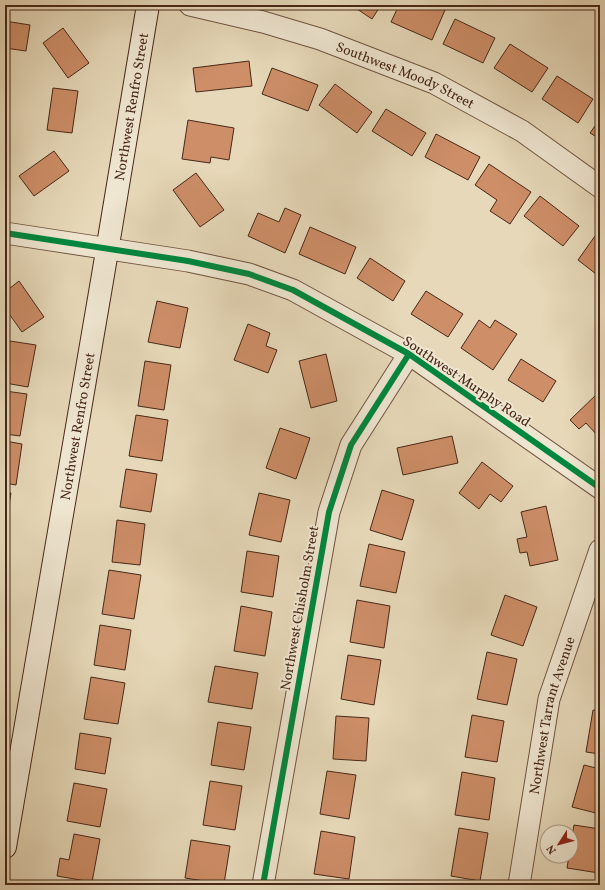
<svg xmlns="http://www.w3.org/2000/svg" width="605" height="890" font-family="Vollkorn,serif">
	<rect width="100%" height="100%" fill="#e6d8b8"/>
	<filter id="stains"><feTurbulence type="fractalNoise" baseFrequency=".005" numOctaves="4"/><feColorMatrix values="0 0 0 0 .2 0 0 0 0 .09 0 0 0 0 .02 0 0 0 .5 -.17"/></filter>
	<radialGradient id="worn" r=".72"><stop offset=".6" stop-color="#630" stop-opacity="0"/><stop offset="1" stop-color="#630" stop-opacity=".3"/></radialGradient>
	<!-- building -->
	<path fill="#cd8e68" stroke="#482818" d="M 351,5 L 381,5 L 372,19 Z
		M 399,5 L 414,5 L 423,9 L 424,5 L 435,5 L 445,10 L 432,40 L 391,22 Z
		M 455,19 L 495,38 L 483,63 L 443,44 Z
		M 5,21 L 30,25 L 26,51 L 5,48 Z
		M 63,28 L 89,63 L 68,78 L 43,43 Z
		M 510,44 L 548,68 L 532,92 L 494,68 Z
		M 249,61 L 252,86 L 196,92 L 193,68 Z
		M 272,68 L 318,85 L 308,111 L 262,94 Z
		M 557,76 L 593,99 L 578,123 L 542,99 Z
		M 335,84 L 372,112 L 357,133 L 319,105 Z
		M 53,88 L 78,91 L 72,133 L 47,130 Z
		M 386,109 L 426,133 L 412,156 L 372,131 Z
		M 600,119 L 600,139 L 590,133 Z
		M 188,120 L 234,128 L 229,160 L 211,157 L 210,163 L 182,159 Z
		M 436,134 L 480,157 L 468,180 L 425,157 Z
		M 54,151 L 69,171 L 34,196 L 19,176 Z
		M 489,164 L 531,192 L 510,224 L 490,211 L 497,200 L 475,185 Z
		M 196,173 L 224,210 L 200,227 L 173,190 Z
		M 540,196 L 579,226 L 563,246 L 524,216 Z
		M 285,208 L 301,215 L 285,253 L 248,236 L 258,213 L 279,222 Z
		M 310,227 L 356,247 L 345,274 L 299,254 Z
		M 595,236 L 600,240 L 600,277 L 578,260 Z
		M 370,258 L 405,281 L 393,301 L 357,278 Z
		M 19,281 L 44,317 L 22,332 L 5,308 L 5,292 Z
		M 426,291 L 463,314 L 448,337 L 411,314 Z
		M 157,301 L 188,308 L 180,348 L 148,342 Z
		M 479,320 L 490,328 L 495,320 L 517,334 L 493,370 L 461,348 Z
		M 248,324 L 270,333 L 266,346 L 277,350 L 268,373 L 234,360 Z
		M 10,341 L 36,345 L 28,387 L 5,383 L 5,367 Z
		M 326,354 L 337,401 L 311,408 L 299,361 Z
		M 521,359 L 556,381 L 543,402 L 508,380 Z
		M 145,361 L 171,365 L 164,410 L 138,406 Z
		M 5,391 L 27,394 L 20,436 L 5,434 Z
		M 600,391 L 600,434 L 598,436 L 586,423 L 579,429 L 570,420 Z
		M 136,415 L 168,420 L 162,461 L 129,456 Z
		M 280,428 L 310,438 L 296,479 L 266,468 Z
		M 452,436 L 458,463 L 403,475 L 397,448 Z
		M 5,441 L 22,444 L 16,485 L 5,483 Z
		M 482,462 L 513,486 L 501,502 L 490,494 L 479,509 L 459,493 Z
		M 126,469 L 157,474 L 151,512 L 120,507 Z
		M 382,490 L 414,500 L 402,540 L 370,530 Z
		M 5,492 L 11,493 L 5,528 Z
		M 259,493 L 290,500 L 281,542 L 249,535 Z
		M 546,506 L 558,560 L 530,566 L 527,552 L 520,553 L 517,539 L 527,537 L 521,512 Z
		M 117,520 L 145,524 L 140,565 L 112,562 Z
		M 369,544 L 405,552 L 396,593 L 360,586 Z
		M 247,551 L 279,556 L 273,597 L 241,592 Z
		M 109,570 L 141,575 L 134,619 L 102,614 Z
		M 505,595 L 537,607 L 523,646 L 491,635 Z
		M 357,600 L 390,606 L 384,648 L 350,642 Z
		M 241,606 L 272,612 L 265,656 L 234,651 Z
		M 100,625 L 131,630 L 125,670 L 94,665 Z
		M 487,652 L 517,659 L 507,705 L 477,699 Z
		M 348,655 L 381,660 L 374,705 L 341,699 Z
		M 215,666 L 258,673 L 252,709 L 208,702 Z
		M 91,677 L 125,683 L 118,724 L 84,719 Z
		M 593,710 L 600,711 L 600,754 L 586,752 Z
		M 472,715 L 504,721 L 497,762 L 465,757 Z
		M 336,716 L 369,718 L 366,761 L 333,759 Z
		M 218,722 L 251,727 L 244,770 L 211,765 Z
		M 80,733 L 111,738 L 105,774 L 75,769 Z
		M 584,765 L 600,769 L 600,814 L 572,807 Z
		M 327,771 L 356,775 L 349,819 L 320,814 Z
		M 462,772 L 495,778 L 489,820 L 455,815 Z
		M 210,781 L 242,786 L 235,830 L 203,825 Z
		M 74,783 L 107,789 L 100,827 L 67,821 Z
		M 574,825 L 600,829 L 599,873 L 567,868 L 569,856 L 571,856 L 571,842 Z
		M 459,828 L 488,833 L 480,881 L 451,876 Z
		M 321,831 L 355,837 L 349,879 L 314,874 Z
		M 74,834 L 100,839 L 92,882 L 57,876 L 60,858 L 69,860 Z
		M 191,840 L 230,846 L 224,884 L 185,878 Z"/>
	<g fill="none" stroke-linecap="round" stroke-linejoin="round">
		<!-- street casing -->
		<g stroke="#705440" stroke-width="23">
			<g id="street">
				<path id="s1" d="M 190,5 L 263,22 L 320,39 L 434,83 L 522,131 L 600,187"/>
				<path d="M 5,233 L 188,261 L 249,274 L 293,290 L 409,354 L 600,488"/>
				<path d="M 263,885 L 329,512 L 351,445 L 409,354"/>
				<path id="s2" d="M 519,885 L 549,699 L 600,550"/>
			</g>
		</g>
		<!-- secondary casing -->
		<g stroke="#482818" stroke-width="24">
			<g id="secondary">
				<path id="s3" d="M 5,847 L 103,275 L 148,5"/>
			</g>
		</g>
		<!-- street -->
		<use href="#street" stroke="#efe6d1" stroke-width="21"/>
		<!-- secondary -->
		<use href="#secondary" stroke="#efe6d1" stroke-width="22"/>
		<!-- cycleway casing -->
		<g stroke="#efe6d1" stroke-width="8">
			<path id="cycleway" d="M 5,233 L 188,261 L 249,274 L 293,290 L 409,354 L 600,488
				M 263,885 L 329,512 L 351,445 L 409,354"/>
		</g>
		<!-- cycleway -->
		<use href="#cycleway" stroke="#00873e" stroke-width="6"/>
	</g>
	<g text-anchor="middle" stroke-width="4" stroke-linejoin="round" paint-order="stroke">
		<!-- street labels -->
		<g font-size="14" fill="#482818" stroke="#efe6d1">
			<text dy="5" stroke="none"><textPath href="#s1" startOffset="227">Southwest Moody Street</textPath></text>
			<text dy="5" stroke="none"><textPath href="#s3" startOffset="751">Northwest Renfro Street</textPath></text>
			<text transform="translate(467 381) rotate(34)" y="5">Southwest Murphy Road</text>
			<text dy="5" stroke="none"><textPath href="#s3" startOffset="427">Northwest Renfro Street</textPath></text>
			<text transform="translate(299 608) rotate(-80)" y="5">Northwest Chisholm Street</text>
			<text dy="5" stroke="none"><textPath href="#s2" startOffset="173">Northwest Tarrant Avenue</textPath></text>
		</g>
	</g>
	<!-- margin -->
	<rect width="605" height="890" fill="none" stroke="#e6d8b8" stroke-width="20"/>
	<rect x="6" y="6" width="593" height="878" fill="none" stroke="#482818" stroke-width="2"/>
	<rect x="10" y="10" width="585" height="870" fill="none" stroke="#482818"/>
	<!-- north arrow -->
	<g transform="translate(559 844) rotate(234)"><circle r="19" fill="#efe6d1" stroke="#ac9a87"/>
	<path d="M0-3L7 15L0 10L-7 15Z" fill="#8f2418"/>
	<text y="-6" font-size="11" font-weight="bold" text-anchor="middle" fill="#482818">N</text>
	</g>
	<rect width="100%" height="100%" filter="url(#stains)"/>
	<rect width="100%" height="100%" fill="url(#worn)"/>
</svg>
